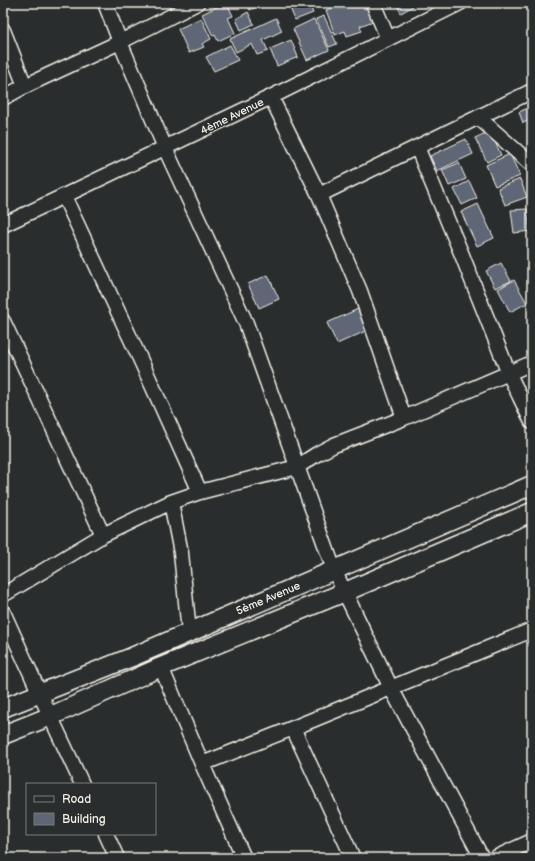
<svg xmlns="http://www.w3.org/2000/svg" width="535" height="861" font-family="'Balsamiq Sans',sans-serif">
	<rect width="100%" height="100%" fill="#2a2d2e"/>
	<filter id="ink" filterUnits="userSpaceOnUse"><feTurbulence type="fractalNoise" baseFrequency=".025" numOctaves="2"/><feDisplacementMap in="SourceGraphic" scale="8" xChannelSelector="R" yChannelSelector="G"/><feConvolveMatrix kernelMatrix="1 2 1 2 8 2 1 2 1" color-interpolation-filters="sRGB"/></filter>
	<g filter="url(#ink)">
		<!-- building -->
		<path fill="#5f6674" stroke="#f4f1e8" d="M 225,3 L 227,3 L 233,16 L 228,18 L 235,33 L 218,41 L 215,35 L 213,36 L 202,14 Z
			M 246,3 L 261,3 L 262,4 L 250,10 Z
			M 288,3 L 309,3 L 313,13 L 295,20 Z
			M 345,3 L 367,3 L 373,21 L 360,26 L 362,31 L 347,36 L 345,31 L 335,35 L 326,10 Z
			M 396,3 L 412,3 L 413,6 L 401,13 Z
			M 421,3 L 431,3 L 423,7 Z
			M 248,12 L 254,24 L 241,30 L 236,19 Z
			M 324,16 L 337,44 L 329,47 L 316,19 Z
			M 201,18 L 211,39 L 202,44 L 204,47 L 189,53 L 178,29 Z
			M 276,18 L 282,31 L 263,40 L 268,51 L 257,55 L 252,44 L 236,52 L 230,39 Z
			M 314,19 L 329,50 L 307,60 L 293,29 Z
			M 291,40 L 298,57 L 277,66 L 270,49 Z
			M 230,45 L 238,60 L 214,71 L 206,57 Z
			M 532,106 L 532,119 L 523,123 L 519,112 Z
			M 490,131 L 501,155 L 487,162 L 475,138 Z
			M 466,139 L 473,154 L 437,171 L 430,156 Z
			M 510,154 L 520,176 L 495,186 L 486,165 Z
			M 459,163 L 466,179 L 449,186 L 442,170 Z
			M 520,179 L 527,197 L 505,205 L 498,188 Z
			M 469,181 L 477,198 L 462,205 L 454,189 Z
			M 532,196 L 532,211 L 528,197 Z
			M 478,204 L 494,238 L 477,246 L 461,212 Z
			M 527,209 L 530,231 L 514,233 L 511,210 Z
			M 501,263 L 511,281 L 495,288 L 486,271 Z
			M 268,275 L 279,299 L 259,308 L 248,284 Z
			M 514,280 L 527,303 L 510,312 L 498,289 Z
			M 358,309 L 368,330 L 337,344 L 327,323 Z"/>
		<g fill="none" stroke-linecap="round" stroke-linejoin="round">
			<!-- minor casing -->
			<g stroke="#f4f1e8" stroke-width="17">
				<path id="minor" d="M 105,3 L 120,42 L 165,148 L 246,323 L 334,570 L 391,688 L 482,858
					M 373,3 L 388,39
					M 3,30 L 25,86
					M 271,97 L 319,195 L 360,291 L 404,418
					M 3,98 L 25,86 L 120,42 L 197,3
					M 478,117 L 532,165
					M 417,147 L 462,255 L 509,374 L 532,422
					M 319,195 L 532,91
					M 64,196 L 142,363 L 200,492
					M 3,225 L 271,97 L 460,3
					M 3,321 L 103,535
					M 171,502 L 181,553 L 189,632
					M 3,595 L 103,535 L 171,502 L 200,492 L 297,467 L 317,454 L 334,445 L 404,418 L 532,363
					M 3,612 L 40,694 L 82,784
					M 161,667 L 202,764 L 244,858
					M 293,728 L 353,858
					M 202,764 L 293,728 L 532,630
					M 106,834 L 117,858
					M 495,858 L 532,841"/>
			</g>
			<!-- tertiary casing -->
			<g stroke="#f4f1e8" stroke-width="21">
				<path id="tertiary" d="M 3,708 L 132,657 L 532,485
					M 3,735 L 51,716 L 161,667 L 345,592 L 532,512"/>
			</g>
			<!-- minor -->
			<use href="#minor" stroke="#2a2d2e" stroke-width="14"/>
			<!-- tertiary -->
			<use href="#tertiary" stroke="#2a2d2e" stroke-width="18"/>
		</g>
	</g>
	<g text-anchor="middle" stroke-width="3" stroke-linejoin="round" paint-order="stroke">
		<!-- street labels -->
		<g font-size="11" fill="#f4f1e8" stroke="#2a2d2e">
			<text transform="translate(232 116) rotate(-26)" y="4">4ème Avenue</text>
			<text transform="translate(268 598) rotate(-23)" y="4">5ème Avenue</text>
		</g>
	</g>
	<!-- margin -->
	<rect width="535" height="861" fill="none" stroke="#2a2d2e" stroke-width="16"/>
	<rect x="8" y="8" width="519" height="845" fill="none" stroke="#f4f1e8" stroke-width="1.5" filter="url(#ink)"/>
	<!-- legend -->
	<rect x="26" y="783" width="130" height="52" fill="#2a2d2e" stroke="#7b7b78"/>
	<rect x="34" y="796" width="20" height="6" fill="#2a2d2e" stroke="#7b7b78"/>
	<text x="62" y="803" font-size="12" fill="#f4f1e8">Road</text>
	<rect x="34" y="813" width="20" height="12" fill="#5f6674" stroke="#7b7b78"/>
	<text x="62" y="823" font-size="12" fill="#f4f1e8">Building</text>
</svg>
